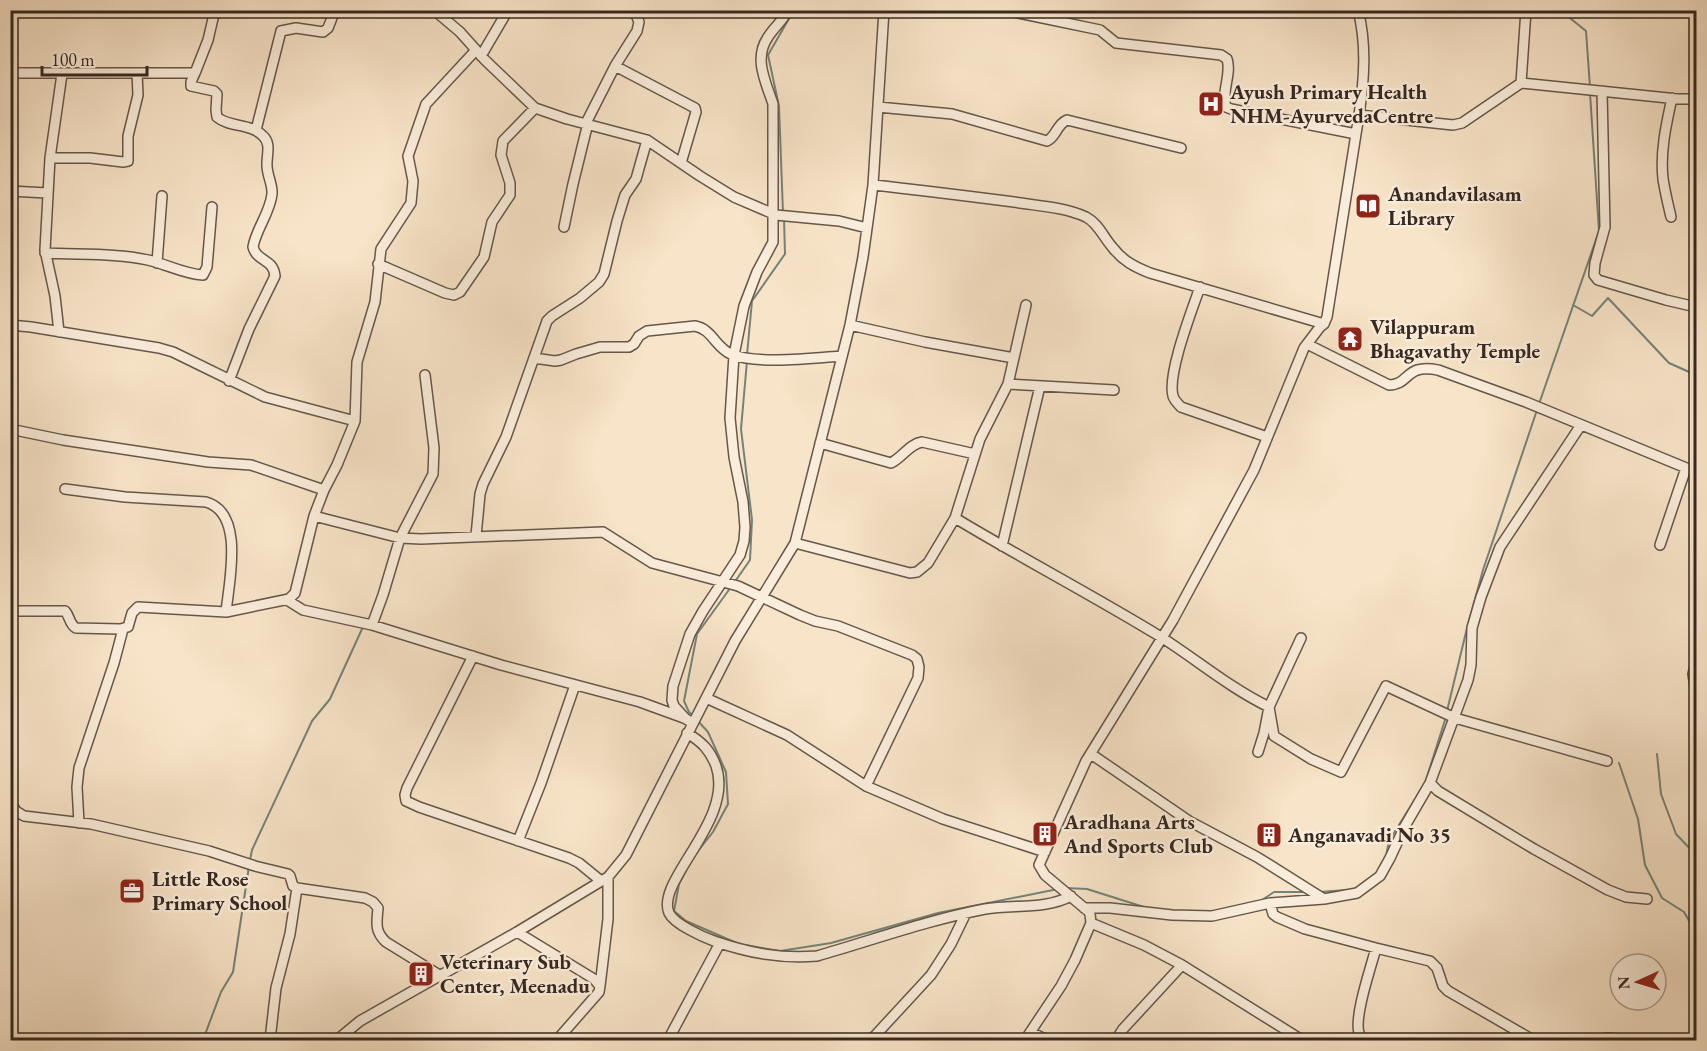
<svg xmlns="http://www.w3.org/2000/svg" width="1707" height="1051" font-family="'EB Garamond',serif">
	<rect width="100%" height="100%" fill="#f8e4c8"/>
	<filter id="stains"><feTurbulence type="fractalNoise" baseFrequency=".00333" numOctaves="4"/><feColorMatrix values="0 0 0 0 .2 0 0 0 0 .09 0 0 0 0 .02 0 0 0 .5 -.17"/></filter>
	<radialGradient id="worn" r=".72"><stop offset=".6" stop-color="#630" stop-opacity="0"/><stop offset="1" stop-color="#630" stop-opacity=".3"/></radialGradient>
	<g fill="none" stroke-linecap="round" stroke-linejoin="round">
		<!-- stream -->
		<path stroke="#748379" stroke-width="2" d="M 1560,10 L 1586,31 L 1590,87
			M 783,213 L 779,106 L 768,55 L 794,10
			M 1573,305 L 1592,316 L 1608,298 L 1669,363 L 1696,375
			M 747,355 L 752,301 L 785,254 L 784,219
			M 1539,404 L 1599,231 L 1590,93
			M 734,583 L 750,560 L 752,520 L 741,429 L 747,361
			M 1447,711 L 1467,628 L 1483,570 L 1537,410
			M 694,717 L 689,712 L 684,701 L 697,634 L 731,587
			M 1657,754 L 1661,794 L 1676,834 L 1696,855
			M 1619,763 L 1638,819 L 1645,865 L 1662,898 L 1684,912 L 1696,933
			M 694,856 L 713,832 L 728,804 L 726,772 L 708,732 L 698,721
			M 1386,856 L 1389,841 L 1425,783 L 1446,717
			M 250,860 L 252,850 L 312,721 L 330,699 L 362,629
			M 691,861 L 679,884 L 674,911 L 686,921 L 739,944 L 780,951 L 831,943 L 938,913 L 1058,889
			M 1066,888 L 1087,889 L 1144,907
			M 1319,892 L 1347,890
			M 1262,900 L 1274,892 L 1305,892
			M 203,1040 L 221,992 L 233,972 L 249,866"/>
		<!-- minor casing -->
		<g stroke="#66574b" stroke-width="12">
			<path id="minor" d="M 434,10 L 460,32 L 485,60 L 535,108 L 567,119 L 647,140 L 700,176 L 734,197 L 776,215 L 839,221 L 867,228
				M 1004,10 L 1100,30 L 1116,43 L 1221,55 L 1227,59 C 1232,74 1221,91 1226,107 L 1231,109 L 1356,134
				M 1358,10 C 1367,45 1364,81 1359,115 L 1453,125 L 1462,123 L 1521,83
				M 1526,10 L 1521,83 L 1678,99 L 1696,99
				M 481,56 L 508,10
				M 615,66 L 695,108 L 696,112 L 681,163
				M 10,73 L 195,73 L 208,40 L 215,10
				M 195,73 L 191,82 L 191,86 L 214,91 L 217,94 L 216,110 L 217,117 C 230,128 251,123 263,136 C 271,143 267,154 267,163 C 266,174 273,184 272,194 C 270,213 256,229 253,247 C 257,262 273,258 275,276 L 249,329 L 229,381
				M 1602,91 L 1605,227 L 1595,263 L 1594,275 L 1598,280 L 1666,300 L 1696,307
				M 878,107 L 952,114 L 1047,141 C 1057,136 1056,125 1067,120 L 1181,148
				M 586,123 L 615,66 L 637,31 L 639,22 L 634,10
				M 256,130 L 281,31 L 296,28 L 323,32 L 328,28 L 335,10
				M 50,158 L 90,158 L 123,162 L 128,161 L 128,136 L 138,95 L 137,73
				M 873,185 C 920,190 967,196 1014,202 C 1038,206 1064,207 1086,217 C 1098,223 1104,238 1113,248 C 1123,261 1135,267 1150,273 L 1324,324
				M 10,191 L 47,193
				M 1671,217 C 1668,204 1665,192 1663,179 C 1660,152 1666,125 1672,98
				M 564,227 L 573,184 L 588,123
				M 45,253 C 77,255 117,253 148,260 C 166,264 184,274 203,275 L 207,267 L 212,207
				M 157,263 L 162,196
				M 378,264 L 445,293 L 454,295 L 460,292 L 484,257 L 492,222 L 510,195 L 510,183 L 501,155 L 503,141 L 535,108
				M 1200,287 C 1192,310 1167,374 1173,396 C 1174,400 1178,404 1181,407 L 1267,437
				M 10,325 L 31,327 L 159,348 L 173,352 L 265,397 L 355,421 L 357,362 L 375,302 L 381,249 L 411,203 L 413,181 L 408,156 L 426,104 L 476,50
				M 850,325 L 925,342 L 1014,358
				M 59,332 L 55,296 L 45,250 L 50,158 L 62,74
				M 1307,344 L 1389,385 C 1410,385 1405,363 1438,370 L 1526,402 L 1696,472
				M 534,358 L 555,361 L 561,360 L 576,354 L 600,347 L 629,347 L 634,344 L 639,336 L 647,331 L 695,326 C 712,329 716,348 731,354 C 757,365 814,358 842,356
				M 1008,384 L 1114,390
				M 1581,425 L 1500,547 L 1481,597 L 1472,628 L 1471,665 L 1468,680 L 1430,783 L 1438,791 L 1534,849 L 1608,890 L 1626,897 L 1647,899
				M 10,429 L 63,440 L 208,462 L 251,465 L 324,490
				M 820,443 L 891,463 C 903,457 909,444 922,442 L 975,454
				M 65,489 L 125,497 L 206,502 C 245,513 229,582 226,612
				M 314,516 L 400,538 L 421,539 L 603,532 L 652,563 L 738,586 L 800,615 L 815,621 L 838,626 L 912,655 L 917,659 L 919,667 L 918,678 L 866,786
				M 955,518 C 1023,559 1094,596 1161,637 C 1197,660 1230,688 1269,707 L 1274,736 L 1311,759 L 1341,772 L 1386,686 L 1455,718 L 1607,761
				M 476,536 L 480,494 L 483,484 L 506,437 L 547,321 L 552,316 L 580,298 L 599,282 L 604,274 L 617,221 L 625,195 L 636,179 L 647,140
				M 795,543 L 910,573 L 917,572 L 928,563 L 955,518 L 980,439 L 1008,384 L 1026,305
				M 1660,545 L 1686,468
				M 1002,546 L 1040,386
				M 287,600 L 303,610 L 372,625 L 501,665 L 640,702 L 684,718
				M 10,611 L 65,611 C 70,616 69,624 76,628 L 120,629 L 128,627 L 132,613 L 138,607 L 226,612 L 289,599 L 295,593 L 314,516 L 324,490 L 337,465 L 355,421
				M 372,625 L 383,595 L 400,538 L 433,474 L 434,448 L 425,375
				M 473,656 L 407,788 L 405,795 L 406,801 L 419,807 L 569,858 L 579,863 L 601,881
				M 1696,662 L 1693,674 L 1696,693
				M 706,698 L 787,735 L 866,786 L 943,819 L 1045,852
				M 693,723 L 686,719 L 674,706 L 672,700 L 673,686 L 690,634 L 703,611 L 740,555 L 744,541 L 745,527 L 743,502 L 734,457 L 730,418 L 734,355 L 744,306 L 757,272 L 773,242 L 773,104 C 766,82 753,59 768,37 C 774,27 783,21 788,10
				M 687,733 C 702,742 710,750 716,766 C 735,820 655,881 669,913 C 674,924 703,937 714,941 C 749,953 780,959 817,956 C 873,940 928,920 985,909 C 1013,904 1045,910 1071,896
				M 1258,752 L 1264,733 L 1269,707 L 1301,638
				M 1091,754 L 1189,821 L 1257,857 L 1324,899
				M 10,801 L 16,811 L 24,816 L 91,824 L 209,851 L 255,866 L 288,874 L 290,876 L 293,886 L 297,888 L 365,898 L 373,902 L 378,908 C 377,922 374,931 386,942 L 441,976
				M 79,823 L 77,787 L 79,768 L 114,663 L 123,629
				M 518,841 L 541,783 L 575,685
				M 1270,903 L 1273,914 L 1277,917 L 1305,929 L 1376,948 L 1430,961 L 1437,968 L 1443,986 L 1448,991 L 1533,1040
				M 1084,908 L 1110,908 L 1172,915 L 1212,916 L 1270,903 L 1324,899 L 1357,893 L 1380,876 L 1390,858 L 1405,826 L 1430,783
				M 1091,923 L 1144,945 L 1182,965 L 1302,1040
				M 517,932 L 594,979 L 600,986 L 599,992 L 557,1040
				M 600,986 L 608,919 L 608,877
				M 1031,1032 L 1047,1040
				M 270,1040 L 276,988 L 290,934 L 297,888
				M 337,1040 L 360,1021 L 517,932 L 608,877 L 626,855 L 735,641 L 795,543 L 850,325 L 863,257 L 873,185 L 884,10
				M 668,1040 L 720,943
				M 871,1040 L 931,975 L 951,944 L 966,913
				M 1025,1040 L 1061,986 L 1075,960 L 1091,923 L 1090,914 L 1088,911 L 1045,875 L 1039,865 L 1086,761 L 1173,620 L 1254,470 L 1304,348 L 1320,327 L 1324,324 L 1327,317 L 1359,115
				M 1116,1040 L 1123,1029 L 1182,965
				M 1365,1040 C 1361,1037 1361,1038 1359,1033 C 1354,1016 1371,967 1376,948
				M 1601,1040 L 1607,1038 L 1632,1040"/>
		</g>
		<!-- minor -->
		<use href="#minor" stroke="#faeddb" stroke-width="9"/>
	</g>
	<!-- icons -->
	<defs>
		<g id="hospital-square" transform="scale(1.35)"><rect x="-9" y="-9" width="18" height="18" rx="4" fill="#8f2418" stroke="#faeddb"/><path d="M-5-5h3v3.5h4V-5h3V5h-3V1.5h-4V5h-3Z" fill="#fff"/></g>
		<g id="library-square" transform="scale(1.35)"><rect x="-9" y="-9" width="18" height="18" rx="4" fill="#8f2418" stroke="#faeddb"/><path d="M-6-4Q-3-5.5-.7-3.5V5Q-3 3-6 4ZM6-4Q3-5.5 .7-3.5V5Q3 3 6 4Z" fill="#fff"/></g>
		<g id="temple-square" transform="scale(1.35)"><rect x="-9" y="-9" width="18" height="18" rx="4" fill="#8f2418" stroke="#faeddb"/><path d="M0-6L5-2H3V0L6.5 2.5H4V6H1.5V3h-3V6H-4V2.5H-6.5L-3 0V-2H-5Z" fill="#fff"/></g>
		<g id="building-square" transform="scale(1.35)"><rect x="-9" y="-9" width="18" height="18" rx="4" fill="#8f2418" stroke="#faeddb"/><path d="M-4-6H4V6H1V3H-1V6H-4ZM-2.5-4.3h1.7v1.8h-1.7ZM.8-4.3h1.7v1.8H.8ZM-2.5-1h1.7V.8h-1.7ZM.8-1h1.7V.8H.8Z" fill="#fff"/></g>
		<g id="office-square" transform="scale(1.35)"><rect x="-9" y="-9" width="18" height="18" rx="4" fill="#8f2418" stroke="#faeddb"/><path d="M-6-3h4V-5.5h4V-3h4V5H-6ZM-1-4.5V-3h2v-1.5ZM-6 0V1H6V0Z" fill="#fff"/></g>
	</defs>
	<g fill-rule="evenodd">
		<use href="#hospital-square" x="1211" y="104"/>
		<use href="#library-square" x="1368" y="206"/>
		<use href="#temple-square" x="1350" y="339"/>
		<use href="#building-square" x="1045" y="834"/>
		<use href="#building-square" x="1269" y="835"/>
		<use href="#office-square" x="132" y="891"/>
		<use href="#building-square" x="421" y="974"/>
	</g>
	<g text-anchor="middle" stroke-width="5" stroke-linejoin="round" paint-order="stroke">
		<!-- poi labels -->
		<g font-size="21" font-weight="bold" fill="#362821" stroke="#faeddb" text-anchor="start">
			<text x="1230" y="99">Ayush Primary Health<tspan x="1230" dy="24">NHM-AyurvedaCentre</tspan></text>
			<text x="1388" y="201">Anandavilasam<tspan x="1388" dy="24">Library</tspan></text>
			<text x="1370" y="334">Vilappuram<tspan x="1370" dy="24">Bhagavathy Temple</tspan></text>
			<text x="1064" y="829">Aradhana Arts<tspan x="1064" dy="24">And Sports Club</tspan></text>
			<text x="1288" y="842">Anganavadi No 35</text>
			<text x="152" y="886">Little Rose<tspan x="152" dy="24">Primary School</tspan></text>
			<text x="440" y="969">Veterinary Sub<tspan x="440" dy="24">Center, Meenadu</tspan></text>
		</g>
	</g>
	<!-- margin -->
	<rect width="1707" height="1051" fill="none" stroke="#f8e4c8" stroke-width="36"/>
	<rect x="12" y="12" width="1683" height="1027" fill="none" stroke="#362821" stroke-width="3"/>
	<rect x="18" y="18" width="1671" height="1015" fill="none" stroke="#362821" stroke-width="1.5"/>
	<!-- north arrow -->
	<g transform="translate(1638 982) rotate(266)"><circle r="28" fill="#faeddb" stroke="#ac9e91" stroke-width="1.5"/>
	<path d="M0-4.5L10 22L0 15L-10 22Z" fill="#8f2418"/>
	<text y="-9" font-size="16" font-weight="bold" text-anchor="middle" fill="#362821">N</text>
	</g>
	<!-- scale -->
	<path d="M42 66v9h105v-9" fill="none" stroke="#362821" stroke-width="3"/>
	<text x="51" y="66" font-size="18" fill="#362821" stroke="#faeddb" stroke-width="4.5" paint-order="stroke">100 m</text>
	<rect width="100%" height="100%" filter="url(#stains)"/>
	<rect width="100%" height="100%" fill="url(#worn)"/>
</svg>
